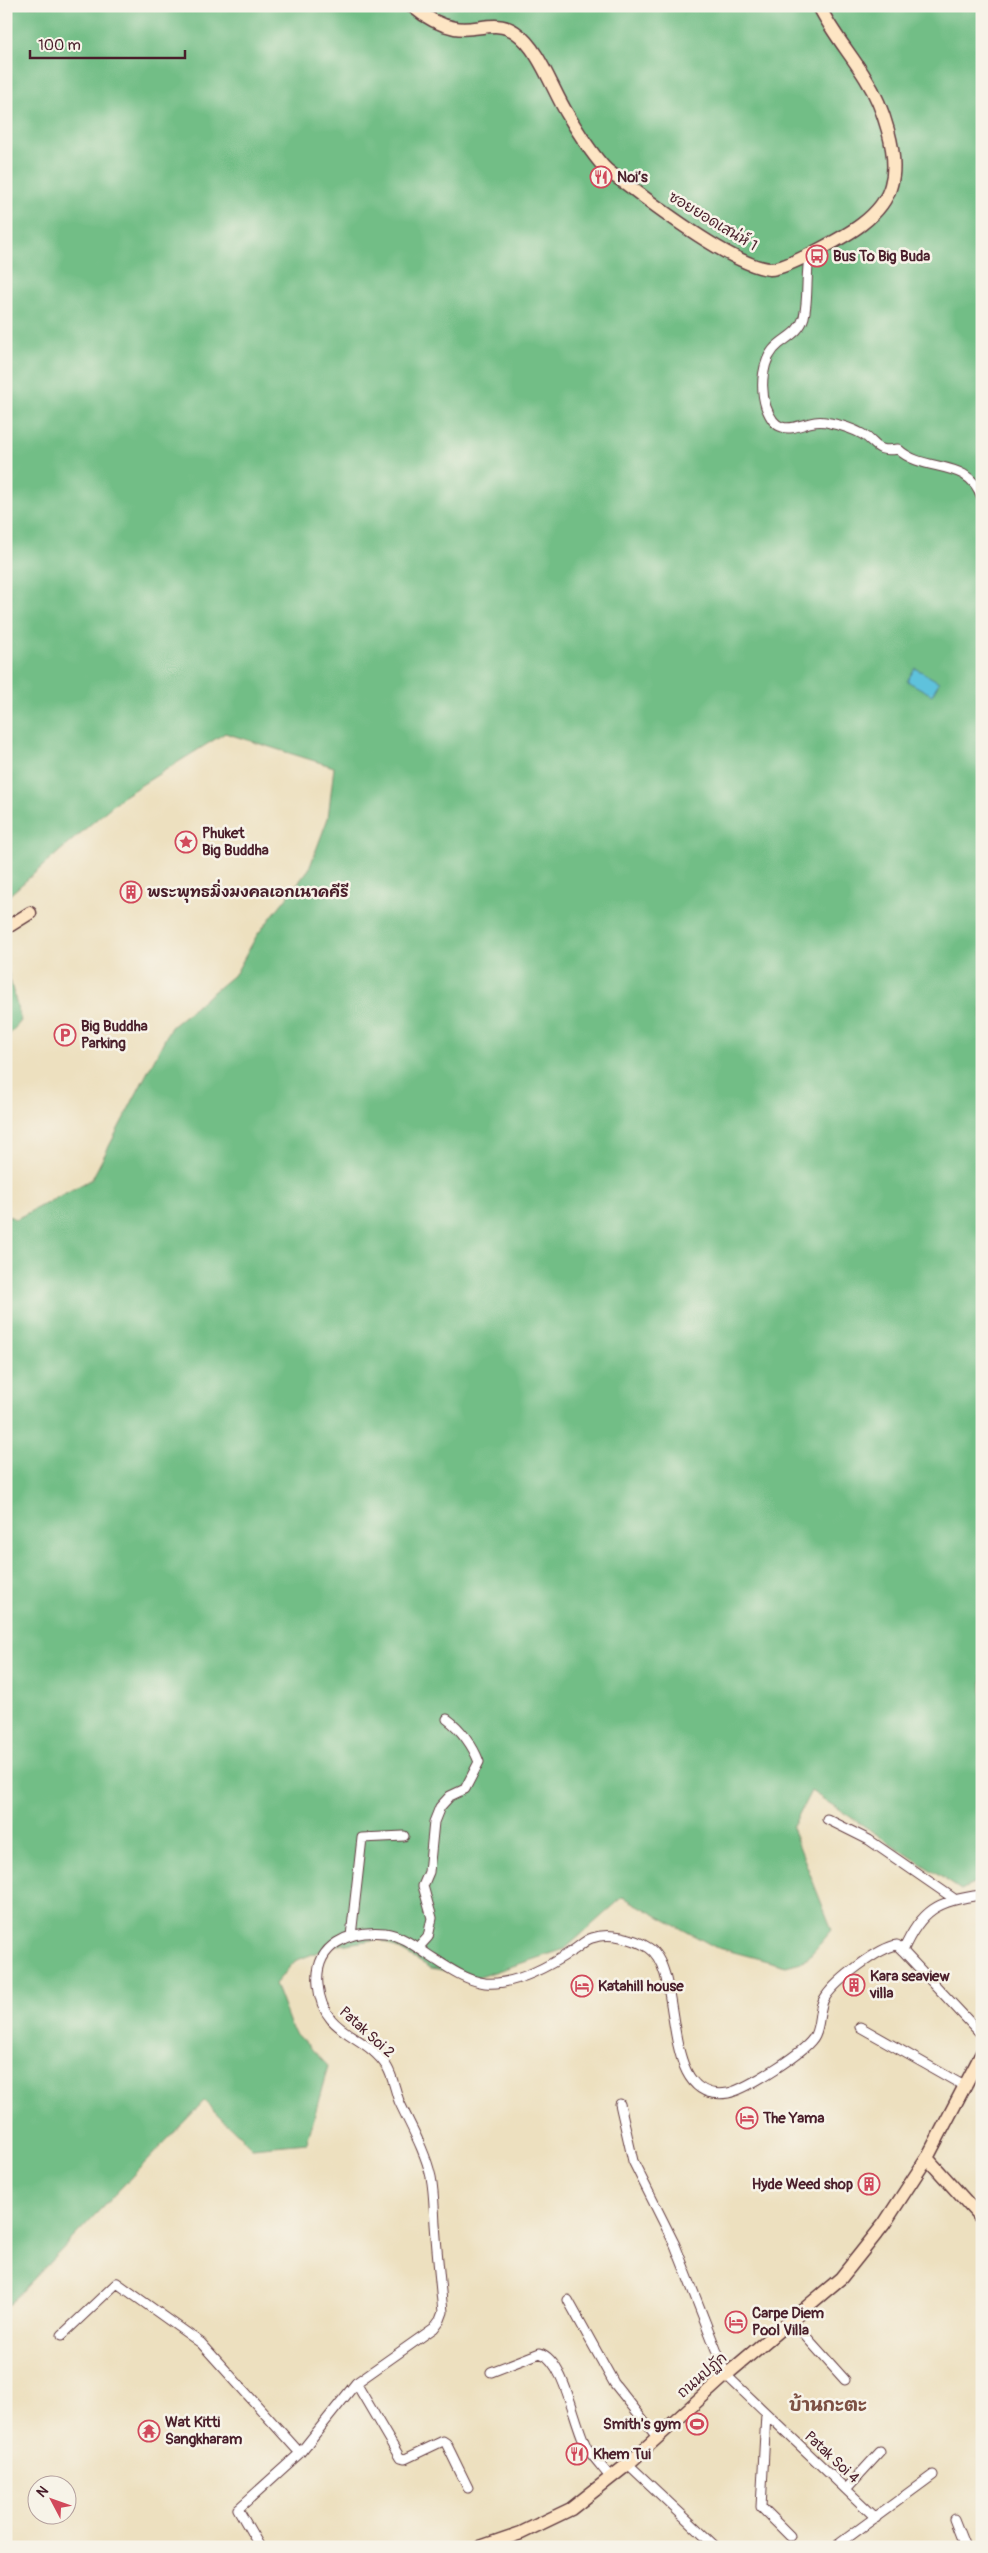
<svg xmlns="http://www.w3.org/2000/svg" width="988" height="2553" font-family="Pangolin,'Playpen Sans Thai',sans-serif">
	<rect width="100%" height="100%" fill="#f7f3e8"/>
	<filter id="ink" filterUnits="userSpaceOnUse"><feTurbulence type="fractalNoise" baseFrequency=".02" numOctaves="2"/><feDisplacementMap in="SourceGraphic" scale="10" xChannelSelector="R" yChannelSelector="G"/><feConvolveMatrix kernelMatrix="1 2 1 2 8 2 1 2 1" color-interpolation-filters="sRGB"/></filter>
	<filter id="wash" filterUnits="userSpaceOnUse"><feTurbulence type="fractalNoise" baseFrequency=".0096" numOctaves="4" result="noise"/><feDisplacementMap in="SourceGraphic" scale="20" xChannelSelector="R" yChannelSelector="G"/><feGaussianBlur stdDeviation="1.12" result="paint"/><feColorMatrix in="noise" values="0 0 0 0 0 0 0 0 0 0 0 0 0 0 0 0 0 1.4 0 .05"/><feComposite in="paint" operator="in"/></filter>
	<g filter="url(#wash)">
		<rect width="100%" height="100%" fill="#ede0bf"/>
		<!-- forest -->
		<path fill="#72be86" stroke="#5e6e58" d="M 6,6 L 982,6 L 982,1868 L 975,1883 L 961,1890 L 811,1791 L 792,1828 L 832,1930 L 805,1961 L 786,1966 L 715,1947 L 623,1897 L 565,1949 L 479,1977 L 431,1968 L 380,1939 L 333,1946 L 295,1961 L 275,1984 L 292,2029 L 328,2066 L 307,2143 L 252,2148 L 204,2101 L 6,2308 L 6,1215 L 16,1219 L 92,1179 L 171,1027 L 236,973 L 257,935 L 309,869 L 328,818 L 334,767 L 225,733 L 122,797 L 6,898 Z
			M 6,965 L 21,1021 L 6,1038 Z"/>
		<!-- water -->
		<path fill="#5ec2dc" stroke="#547084" d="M 915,668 L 939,682 L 932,695 L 907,681 Z"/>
	</g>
	<g filter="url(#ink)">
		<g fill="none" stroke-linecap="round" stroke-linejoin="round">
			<!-- street casing -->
			<g stroke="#623c41" stroke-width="11">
				<path id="street" d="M 810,253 C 805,274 809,296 804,317 C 800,331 789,336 779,344 C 761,358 760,388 766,407 C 769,415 774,425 782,427 C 796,432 810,417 830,423 C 840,425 853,429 862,434 C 877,442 874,453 898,449 C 924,474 969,457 982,498
					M 827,1819 L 869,1840 L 953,1898
					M 351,1936 L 362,1838 L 404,1836
					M 418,1948 L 428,1937 L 432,1918 L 423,1886 L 429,1872 L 434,1822 L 440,1807 L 450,1796 L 465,1789 L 479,1762 C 473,1746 461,1729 447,1719
					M 903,1951 C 921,1910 938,1900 982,1895
					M 860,2027 L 966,2087
					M 620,2104 L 633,2161 L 675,2245 L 726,2375 L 876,2518
					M 568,2300 L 614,2383 L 657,2437
					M 791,2320 L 845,2380
					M 62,2335 L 117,2283 L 201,2343 L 300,2453 L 356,2383 L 434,2328 L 440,2320 L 443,2312 C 440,2282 437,2253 435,2224 C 434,2208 434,2192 431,2177 C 425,2150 410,2125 399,2101 C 395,2090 393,2077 387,2067 C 365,2032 323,2037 318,1985 C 314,1944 350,1930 385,1933 C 400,1935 415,1946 427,1954 C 444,1965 464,1980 485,1983 C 514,1986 549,1966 572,1951 C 579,1947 585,1940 592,1938 C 609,1932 634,1938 649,1948 C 686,1972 657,2105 728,2093 C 745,2090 808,2051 815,2035 C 821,2023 818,2006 826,1996 C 837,1980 878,1948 897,1945 L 903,1951 L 982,2035
					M 491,2372 L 540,2353 C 565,2361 574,2425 587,2448 C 594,2458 603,2468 611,2478
					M 356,2383 L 400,2458 L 405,2459 L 443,2441 L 446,2443 L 468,2488
					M 766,2414 L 761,2507 L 790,2536
					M 628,2464 L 716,2547
					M 846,2489 L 880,2452
					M 954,2519 L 965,2547
					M 260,2547 L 238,2509 L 300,2453
					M 835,2547 L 933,2475"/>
			</g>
			<!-- secondary casing -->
			<g stroke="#623c41" stroke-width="15">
				<path id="secondary" d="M 412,6 C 425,17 438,25 455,28 C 476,32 496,19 515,32 C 540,49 552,90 568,115 C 578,132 590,151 603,166 C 610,174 621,180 629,186 C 658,208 736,267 770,269 C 787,269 848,235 862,224 C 875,214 887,201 891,185 C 900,155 882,104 866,79 C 851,54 832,33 819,6
					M 6,928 L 30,913
					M 927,2158 L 982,2219
					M 480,2547 L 521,2533 L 571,2509 L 628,2464 L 726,2375 L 841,2278 L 884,2224 L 927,2158 L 982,2053"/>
			</g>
			<!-- street -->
			<use href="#street" stroke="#fff" stroke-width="9"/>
			<!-- secondary -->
			<use href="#secondary" stroke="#fde5c4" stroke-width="12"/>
		</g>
	</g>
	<!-- icons -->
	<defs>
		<g id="restaurant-ring" transform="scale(1.125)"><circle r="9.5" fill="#f7f3e8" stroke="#d1495b" stroke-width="1.5"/><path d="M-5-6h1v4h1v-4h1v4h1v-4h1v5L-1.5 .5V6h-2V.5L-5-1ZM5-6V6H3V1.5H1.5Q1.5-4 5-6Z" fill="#d1495b"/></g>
		<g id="bus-ring" transform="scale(1.125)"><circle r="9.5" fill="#f7f3e8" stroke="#d1495b" stroke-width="1.5"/><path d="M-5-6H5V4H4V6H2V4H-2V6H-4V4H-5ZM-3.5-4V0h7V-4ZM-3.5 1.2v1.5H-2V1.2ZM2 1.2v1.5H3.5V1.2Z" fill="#d1495b"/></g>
		<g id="sight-ring" transform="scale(1.125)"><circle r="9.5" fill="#f7f3e8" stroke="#d1495b" stroke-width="1.5"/><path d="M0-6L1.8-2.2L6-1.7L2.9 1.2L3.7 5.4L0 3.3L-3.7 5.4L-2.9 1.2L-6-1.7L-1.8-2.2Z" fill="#d1495b"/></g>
		<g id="building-ring" transform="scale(1.125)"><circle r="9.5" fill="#f7f3e8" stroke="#d1495b" stroke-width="1.5"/><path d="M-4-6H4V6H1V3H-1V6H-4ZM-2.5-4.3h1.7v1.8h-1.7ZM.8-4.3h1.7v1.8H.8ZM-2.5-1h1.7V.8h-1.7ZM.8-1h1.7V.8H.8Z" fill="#d1495b"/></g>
		<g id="parking-ring" transform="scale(1.125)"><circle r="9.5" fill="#f7f3e8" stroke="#d1495b" stroke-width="1.5"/><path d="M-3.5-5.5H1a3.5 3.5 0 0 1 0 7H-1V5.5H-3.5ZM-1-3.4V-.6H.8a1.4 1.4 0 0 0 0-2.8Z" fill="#d1495b"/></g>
		<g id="hotel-ring" transform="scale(1.125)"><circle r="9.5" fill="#f7f3e8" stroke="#d1495b" stroke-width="1.5"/><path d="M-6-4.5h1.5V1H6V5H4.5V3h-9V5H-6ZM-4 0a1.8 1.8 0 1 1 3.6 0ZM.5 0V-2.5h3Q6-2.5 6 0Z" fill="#d1495b"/></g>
		<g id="stadium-ring" transform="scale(1.125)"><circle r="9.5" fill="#f7f3e8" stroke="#d1495b" stroke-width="1.5"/><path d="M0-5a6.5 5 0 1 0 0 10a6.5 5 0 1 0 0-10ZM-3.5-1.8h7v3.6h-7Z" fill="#d1495b"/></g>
		<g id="temple-ring" transform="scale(1.125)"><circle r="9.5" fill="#f7f3e8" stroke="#d1495b" stroke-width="1.5"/><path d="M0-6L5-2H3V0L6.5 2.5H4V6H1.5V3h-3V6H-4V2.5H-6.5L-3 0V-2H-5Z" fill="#d1495b"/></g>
	</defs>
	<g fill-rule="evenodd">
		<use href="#restaurant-ring" x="601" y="177"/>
		<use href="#bus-ring" x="817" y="256"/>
		<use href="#sight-ring" x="186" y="842"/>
		<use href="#building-ring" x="131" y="892"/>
		<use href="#parking-ring" x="65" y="1035"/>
		<use href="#building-ring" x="854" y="1985"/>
		<use href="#hotel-ring" x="582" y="1986"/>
		<use href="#hotel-ring" x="747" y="2118"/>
		<use href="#building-ring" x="869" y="2184"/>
		<use href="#hotel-ring" x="736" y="2322"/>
		<use href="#stadium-ring" x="697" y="2424"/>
		<use href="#temple-ring" x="149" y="2431"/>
		<use href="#restaurant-ring" x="577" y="2454"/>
	</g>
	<g text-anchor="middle" stroke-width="5" stroke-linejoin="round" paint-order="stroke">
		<!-- poi labels -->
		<g font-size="15" font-weight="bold" fill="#4a1f2b" stroke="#f7f3e8" text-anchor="start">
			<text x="617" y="182">Noi’s</text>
			<text x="833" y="261">Bus To Big Buda</text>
			<text x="202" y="838">Phuket<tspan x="202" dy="17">Big Buddha</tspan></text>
			<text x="147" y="897">พระพุทธมิ่งมงคลเอกเนาคคีรี</text>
			<text x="81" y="1031">Big Buddha<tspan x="81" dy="17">Parking</tspan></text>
			<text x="870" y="1981">Kara seaview<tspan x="870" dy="17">villa</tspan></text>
			<text x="598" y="1991">Katahill house</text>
			<text x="763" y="2123">The Yama</text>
			<text x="853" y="2189" text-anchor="end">Hyde Weed shop</text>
			<text x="752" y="2318">Carpe Diem<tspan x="752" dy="17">Pool Villa</tspan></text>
			<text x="165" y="2427">Wat Kitti<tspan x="165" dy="17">Sangkharam</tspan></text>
			<text x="681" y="2429" text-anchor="end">Smith's gym</text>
			<text x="593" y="2459">Khem Tui</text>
		</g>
		<!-- street labels -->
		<g font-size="15" fill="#4a1f2b" stroke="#f7f3e8">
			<text transform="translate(713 221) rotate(31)" y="5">ซอยยอดเสน่ห์ 1</text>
			<text transform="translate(367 2032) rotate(42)" y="5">Patak Soi 2</text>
			<text transform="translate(702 2375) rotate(-41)" y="5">ถนนปฏัก</text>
			<text transform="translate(832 2457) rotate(43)" y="5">Patak Soi 4</text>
		</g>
		<!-- quarter labels -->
		<g font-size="18" font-weight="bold" fill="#7e5144" stroke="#f7f3e8">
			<text x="828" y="2411">บ้านกะตะ</text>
		</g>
	</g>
	<!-- margin -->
	<rect width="988" height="2553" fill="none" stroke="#f7f3e8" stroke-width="25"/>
	<!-- north arrow -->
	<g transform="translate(52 2500) rotate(311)"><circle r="24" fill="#f7f3e8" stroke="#b29e9c"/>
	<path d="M0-4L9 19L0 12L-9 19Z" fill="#d1495b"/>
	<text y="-8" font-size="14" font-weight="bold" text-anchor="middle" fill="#4a1f2b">N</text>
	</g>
	<!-- scale -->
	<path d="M30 50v8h155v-8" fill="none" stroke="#4a1f2b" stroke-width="2.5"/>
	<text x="38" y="50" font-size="15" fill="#4a1f2b" stroke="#f7f3e8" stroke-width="4" paint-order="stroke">100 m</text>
</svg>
